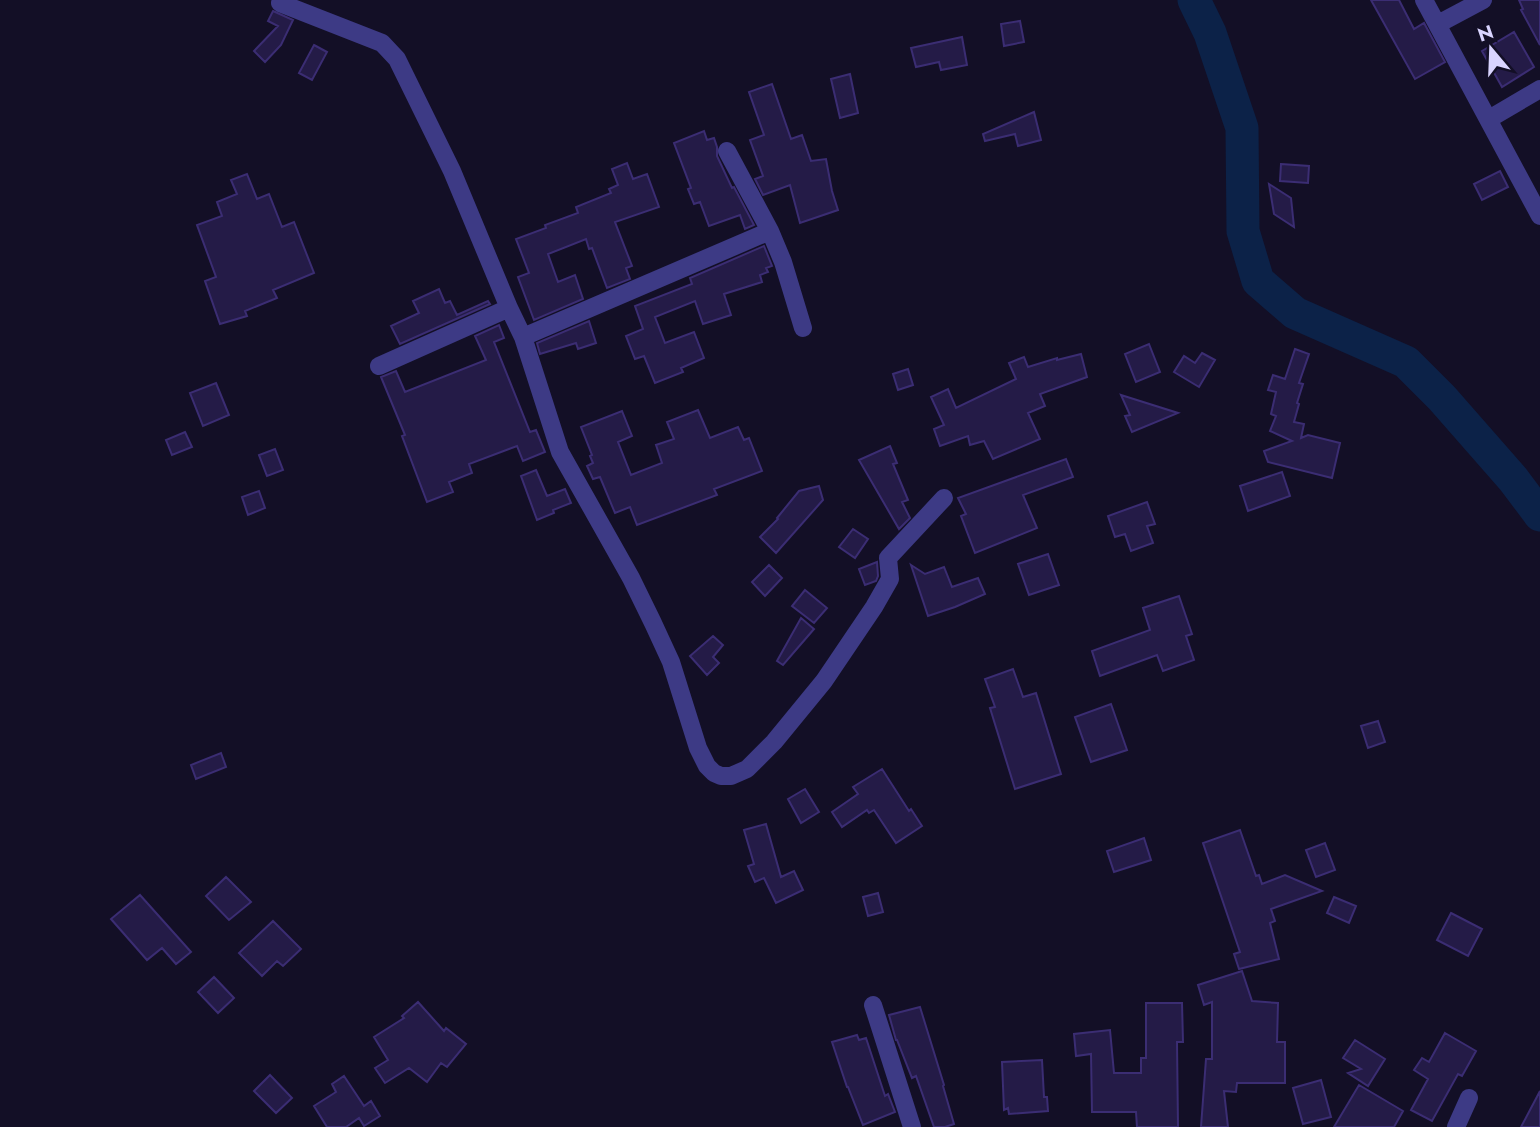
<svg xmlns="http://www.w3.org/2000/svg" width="1540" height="1127" font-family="Jost,sans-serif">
	<rect width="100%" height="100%" fill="#130f26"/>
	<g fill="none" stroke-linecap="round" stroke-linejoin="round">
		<!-- river -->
		<path stroke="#0c2248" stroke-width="33" d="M 1194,0 L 1210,33 L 1242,128 L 1243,231 L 1258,281 L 1295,313 L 1406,362 L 1442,398 L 1513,479 L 1540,515"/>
	</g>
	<!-- building -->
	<path fill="#241b47" stroke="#3b2d73" stroke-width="2" d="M 1371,0 L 1399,0 L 1414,29 L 1424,23 L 1445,62 L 1415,79 Z
		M 1519,0 L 1540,0 L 1540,45 L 1521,10 L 1523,9 Z
		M 273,11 L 293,20 L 281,45 L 265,62 L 254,51 L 278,26 L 268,21 Z
		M 1020,21 L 1024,42 L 1004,46 L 1001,24 Z
		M 1514,32 L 1534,67 L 1502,87 L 1482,51 Z
		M 962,37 L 967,65 L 941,70 L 939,62 L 916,67 L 911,48 Z
		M 314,45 L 327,52 L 312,80 L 299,73 Z
		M 850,74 L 858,113 L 840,118 L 831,79 Z
		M 772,84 L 791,139 L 802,135 L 811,161 L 826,159 L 832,191 L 838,210 L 800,223 L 790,185 L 763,195 L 755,179 L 763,176 L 750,140 L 764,135 L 749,92 Z
		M 1034,112 L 1041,140 L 1018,146 L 1015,134 L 985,141 L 983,134 Z
		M 704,131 L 707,140 L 714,138 L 717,147 L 717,156 L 732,188 L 734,187 L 754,225 L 745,229 L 740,215 L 709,226 L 700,202 L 694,204 L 688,189 L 691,188 L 674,143 Z
		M 627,163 L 633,179 L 647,174 L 659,207 L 615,222 L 632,266 L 626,268 L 630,279 L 607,288 L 592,248 L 589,249 L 586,239 L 548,254 L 558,282 L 575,275 L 583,299 L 534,320 L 518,277 L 529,273 L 516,239 L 546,228 L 545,225 L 578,213 L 576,207 L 611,193 L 609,189 L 618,185 L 612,169 Z
		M 1281,164 L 1309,166 L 1308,183 L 1280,181 Z
		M 1500,171 L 1508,187 L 1482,200 L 1474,184 Z
		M 247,174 L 257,199 L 269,194 L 282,227 L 294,222 L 314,273 L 273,290 L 277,298 L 245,311 L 247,316 L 220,324 L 205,281 L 216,277 L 197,225 L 222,216 L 217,202 L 237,194 L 231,180 Z
		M 1269,184 L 1291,198 L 1294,227 L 1274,214 Z
		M 764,246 L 772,266 L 766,268 L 768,272 L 760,275 L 762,282 L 724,294 L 731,315 L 703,324 L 695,301 L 655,317 L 665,343 L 694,332 L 704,358 L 681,368 L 683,372 L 655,383 L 644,356 L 635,359 L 626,336 L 643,329 L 635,306 L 692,284 L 690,278 Z
		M 439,289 L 445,303 L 450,301 L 457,315 L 488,301 L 490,304 L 400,344 L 391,326 L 419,313 L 413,301 Z
		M 589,321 L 596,343 L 578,349 L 576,343 L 540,354 L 537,343 Z
		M 499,325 L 504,338 L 494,342 L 530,432 L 536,430 L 545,452 L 523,461 L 517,446 L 469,464 L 472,473 L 449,482 L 453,492 L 427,502 L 402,436 L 405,435 L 381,377 L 396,371 L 405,392 L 486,360 L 475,336 Z
		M 1149,344 L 1160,372 L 1136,382 L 1125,354 Z
		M 1295,349 L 1309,354 L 1299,383 L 1303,384 L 1297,403 L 1299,404 L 1294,422 L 1304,424 L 1301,438 L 1308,435 L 1340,443 L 1332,478 L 1268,462 L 1264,451 L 1292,441 L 1270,431 L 1276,416 L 1271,414 L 1276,392 L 1268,390 L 1273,375 L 1285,379 Z
		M 1202,353 L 1215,360 L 1199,387 L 1174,372 L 1184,356 L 1195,363 Z
		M 1081,354 L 1087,377 L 1040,394 L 1045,406 L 1028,413 L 1040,439 L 993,459 L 984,441 L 970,445 L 968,436 L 940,446 L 934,429 L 944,425 L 931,397 L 948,389 L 956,408 L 1016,379 L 1009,363 L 1024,357 L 1028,367 L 1057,358 L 1057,360 Z
		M 908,369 L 913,385 L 898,390 L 893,374 Z
		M 216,383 L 229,415 L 203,426 L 190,393 Z
		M 1121,395 L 1178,413 L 1132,432 L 1125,416 L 1130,415 Z
		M 698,410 L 710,438 L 738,427 L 744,440 L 749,438 L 762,471 L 714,489 L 717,495 L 637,525 L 630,507 L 615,513 L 600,477 L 593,479 L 587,466 L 593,463 L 590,456 L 592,455 L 581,427 L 622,411 L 632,436 L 618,442 L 631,475 L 662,463 L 656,445 L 674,439 L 667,422 Z
		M 185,432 L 192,447 L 172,455 L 166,440 Z
		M 890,446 L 897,463 L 893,464 L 908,500 L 902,502 L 910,518 L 899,529 L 859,460 Z
		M 275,449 L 283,470 L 267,476 L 259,455 Z
		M 1066,459 L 1073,477 L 1023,495 L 1037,528 L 975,553 L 961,516 L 966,514 L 958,498 Z
		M 536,470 L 547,496 L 565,489 L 571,503 L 553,510 L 554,513 L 537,520 L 521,476 Z
		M 1282,472 L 1290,496 L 1248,511 L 1240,486 Z
		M 819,486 L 823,500 L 776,553 L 760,537 L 778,519 L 777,518 L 799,491 Z
		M 259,491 L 265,508 L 248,515 L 242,497 Z
		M 1147,502 L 1155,524 L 1147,526 L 1153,543 L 1131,551 L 1125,534 L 1115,537 L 1108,516 Z
		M 853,529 L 868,539 L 855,558 L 839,547 Z
		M 1048,554 L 1059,585 L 1029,595 L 1018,564 Z
		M 877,562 L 878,576 L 876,581 L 865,585 L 859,569 Z
		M 769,565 L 782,578 L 765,596 L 752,582 Z
		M 911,565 L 925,574 L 944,567 L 952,587 L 978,578 L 985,594 L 955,607 L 928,616 Z
		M 805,590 L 827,608 L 814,623 L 792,606 Z
		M 1179,596 L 1192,634 L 1186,636 L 1194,660 L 1163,671 L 1157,655 L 1100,676 L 1092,651 L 1150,630 L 1143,608 Z
		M 801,618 L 814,629 L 783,665 L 777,661 Z
		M 713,636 L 723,645 L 713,657 L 719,663 L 707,675 L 690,656 Z
		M 1013,669 L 1023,697 L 1036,693 L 1061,774 L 1015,789 L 990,708 L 995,707 L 985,679 Z
		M 1111,704 L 1127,750 L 1091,762 L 1075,717 Z
		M 1378,721 L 1385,742 L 1368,748 L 1361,726 Z
		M 221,753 L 226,767 L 196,779 L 191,765 Z
		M 882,769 L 909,811 L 911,809 L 922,826 L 896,843 L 874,810 L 869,813 L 867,810 L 842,827 L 832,812 L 858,794 L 853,787 Z
		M 805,789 L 819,812 L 801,823 L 788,799 Z
		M 766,824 L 781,877 L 794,871 L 803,890 L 776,903 L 764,878 L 755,882 L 748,866 L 754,864 L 744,830 Z
		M 1240,830 L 1256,876 L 1259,875 L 1262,884 L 1285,875 L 1322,891 L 1271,909 L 1275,921 L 1270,923 L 1279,959 L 1239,969 L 1234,954 L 1240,952 L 1203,843 Z
		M 1144,838 L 1151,860 L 1114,872 L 1107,851 Z
		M 1325,843 L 1335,870 L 1316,877 L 1306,850 Z
		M 226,877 L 251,902 L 229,920 L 206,896 Z
		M 878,893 L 883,912 L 868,916 L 863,897 Z
		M 140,895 L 191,952 L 176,964 L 162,948 L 147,960 L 111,919 Z
		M 1334,897 L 1356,906 L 1349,923 L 1327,913 Z
		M 1451,913 L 1482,929 L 1468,956 L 1437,940 Z
		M 273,921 L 301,949 L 283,966 L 277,961 L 262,976 L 239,953 Z
		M 1242,971 L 1252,1001 L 1278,1003 L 1277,1042 L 1285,1042 L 1285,1083 L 1237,1083 L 1236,1092 L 1224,1091 L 1228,1127 L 1201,1127 L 1206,1059 L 1212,1059 L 1212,1002 L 1204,1005 L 1198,985 Z
		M 214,977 L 234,998 L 218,1013 L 198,992 Z
		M 418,1002 L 444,1031 L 446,1028 L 466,1044 L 447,1067 L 441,1063 L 427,1082 L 409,1068 L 385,1083 L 375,1068 L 388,1060 L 374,1037 L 404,1018 L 402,1016 Z
		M 1146,1003 L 1182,1003 L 1183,1042 L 1177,1042 L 1178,1127 L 1137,1127 L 1136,1112 L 1092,1112 L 1091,1054 L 1076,1056 L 1074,1034 L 1110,1030 L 1114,1073 L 1141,1073 L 1141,1058 L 1146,1058 Z
		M 920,1007 L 944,1085 L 943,1086 L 954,1124 L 945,1127 L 934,1127 L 916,1076 L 912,1078 L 897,1040 L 896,1040 L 889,1015 Z
		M 1445,1033 L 1476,1051 L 1462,1076 L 1458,1074 L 1432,1121 L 1411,1110 L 1428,1079 L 1414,1070 L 1422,1058 L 1429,1062 Z
		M 857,1035 L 859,1040 L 866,1038 L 885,1096 L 888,1094 L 895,1112 L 863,1125 L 848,1087 L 847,1087 L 832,1042 Z
		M 1355,1040 L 1385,1059 L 1368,1086 L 1348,1073 L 1361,1069 L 1343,1058 Z
		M 1042,1060 L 1044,1097 L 1047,1097 L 1048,1111 L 1009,1114 L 1008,1108 L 1004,1110 L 1002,1062 Z
		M 270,1075 L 292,1098 L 276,1113 L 254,1091 Z
		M 344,1076 L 364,1106 L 371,1101 L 380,1116 L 364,1126 L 359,1118 L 346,1127 L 327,1127 L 314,1106 L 336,1092 L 332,1084 Z
		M 1321,1080 L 1331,1117 L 1303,1124 L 1293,1088 Z
		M 1359,1085 L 1403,1111 L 1394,1127 L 1334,1127 Z
		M 1540,1091 L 1540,1127 L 1521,1127 Z"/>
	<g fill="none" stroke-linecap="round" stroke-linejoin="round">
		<!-- minor -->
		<path stroke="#3d3a85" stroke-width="18" d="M 1424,0 L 1540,216
			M 280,3 L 382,43 L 397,59 L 452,171 L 509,308 L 523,337 L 560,452 L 631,578 L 653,623 L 671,662 L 698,748 L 707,766 L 714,773 L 721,776 L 731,776 L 747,769 L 774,742 L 824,681 L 874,607 L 890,579 L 888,558 L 944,498
			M 1438,24 L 1483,0
			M 1489,119 L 1540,89
			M 727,151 L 770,231 L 783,262 L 803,328
			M 523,337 L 770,231
			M 379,366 L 509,308
			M 873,1005 L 912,1127
			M 1456,1127 L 1469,1098"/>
	</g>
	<!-- north arrow -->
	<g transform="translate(1491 49) rotate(341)" stroke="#130f26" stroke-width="5" paint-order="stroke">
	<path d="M0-5L12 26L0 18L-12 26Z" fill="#d9d4ff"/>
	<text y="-10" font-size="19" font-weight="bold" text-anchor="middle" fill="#d9d4ff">N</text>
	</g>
</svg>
